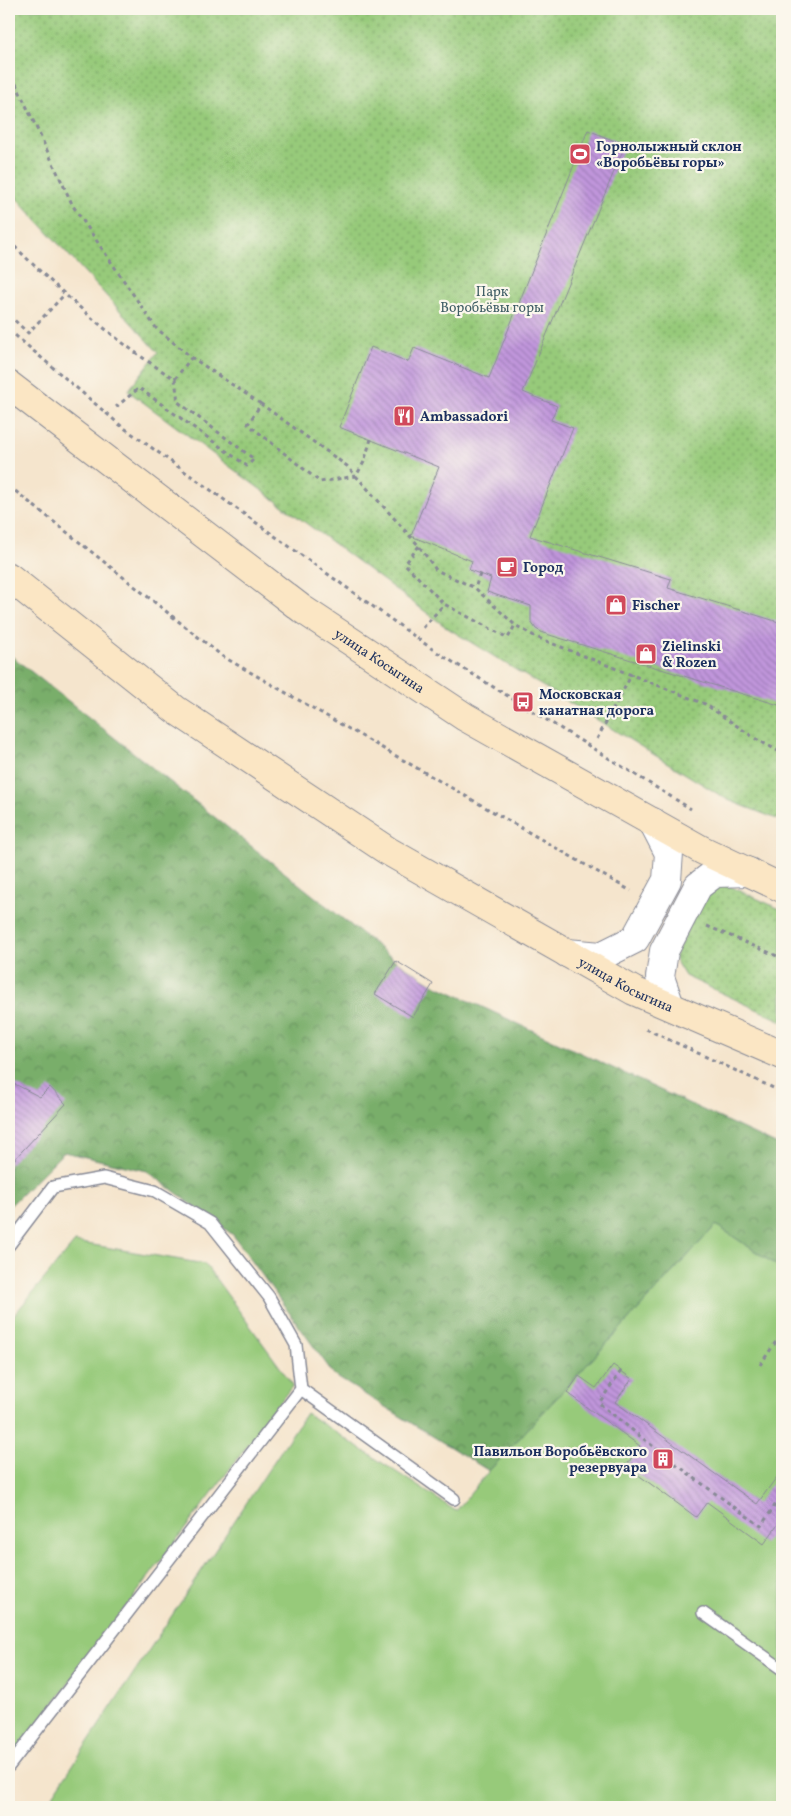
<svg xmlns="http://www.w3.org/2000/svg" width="791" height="1816" font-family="Vollkorn,serif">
	<defs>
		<pattern id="forest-crowns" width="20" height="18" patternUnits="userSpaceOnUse" patternTransform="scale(1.25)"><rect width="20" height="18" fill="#79ae6a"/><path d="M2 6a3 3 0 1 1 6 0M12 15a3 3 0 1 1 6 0" fill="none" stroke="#628e5a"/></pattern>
		<pattern id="park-dots" width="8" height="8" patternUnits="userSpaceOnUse" patternTransform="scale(1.25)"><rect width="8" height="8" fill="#97ca7a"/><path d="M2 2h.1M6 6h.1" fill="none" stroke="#7aa467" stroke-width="1.8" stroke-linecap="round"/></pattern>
		<pattern id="building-back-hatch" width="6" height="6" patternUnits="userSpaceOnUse" patternTransform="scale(1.25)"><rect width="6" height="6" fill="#c196dc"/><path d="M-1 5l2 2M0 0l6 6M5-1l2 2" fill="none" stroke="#9c7bb6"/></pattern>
	</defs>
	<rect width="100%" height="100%" fill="#fbf7ec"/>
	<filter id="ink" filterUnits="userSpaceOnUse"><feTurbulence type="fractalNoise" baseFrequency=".02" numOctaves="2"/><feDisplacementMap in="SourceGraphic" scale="10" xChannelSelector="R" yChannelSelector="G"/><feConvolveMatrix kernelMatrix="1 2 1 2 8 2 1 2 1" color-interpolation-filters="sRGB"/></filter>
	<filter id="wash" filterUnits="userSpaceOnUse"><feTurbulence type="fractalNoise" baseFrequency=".0096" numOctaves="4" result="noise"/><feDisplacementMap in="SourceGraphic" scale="20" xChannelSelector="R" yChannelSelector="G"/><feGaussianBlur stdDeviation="1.12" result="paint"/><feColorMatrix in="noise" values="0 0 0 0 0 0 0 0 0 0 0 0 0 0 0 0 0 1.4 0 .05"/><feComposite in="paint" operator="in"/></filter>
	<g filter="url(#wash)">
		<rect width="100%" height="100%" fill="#f5e5cd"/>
		<!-- grass -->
		<path fill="#97ca7a" stroke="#597c6c" d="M 716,1225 L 782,1269 L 782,1807 L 45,1807 L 306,1413 L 456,1511 L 489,1471 Z
			M 75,1242 L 205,1264 L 293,1385 L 9,1763 L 9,1321 Z"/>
		<!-- forest -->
		<path fill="url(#forest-crowns)" stroke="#4a6e64" d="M 9,654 L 396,961 L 433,984 L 782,1147 L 782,1269 L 716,1225 L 489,1471 L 335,1376 L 233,1235 L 147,1171 L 64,1152 L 9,1207 Z"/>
		<!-- park -->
		<path fill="url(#park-dots)" stroke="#597c6c" d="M 9,9 L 782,9 L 782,821 L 728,800 L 446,627 L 128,391 L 158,352 L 9,190 Z
			M 712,878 L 782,910 L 782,1021 L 685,976 L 674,958 Z"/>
		<g id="blocks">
			<!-- building -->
			<path fill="url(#building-back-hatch)" d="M 588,130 L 625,145 L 523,392 L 557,406 L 551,420 L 573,428 L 530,536 L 671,579 L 668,588 L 782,623 L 782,706 L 543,633 L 536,629 L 531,622 L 531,606 L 487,592 L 491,578 L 469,570 L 472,561 L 411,536 L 439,467 L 339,427 L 371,347 L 408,362 L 414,348 L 489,378 Z
				M 396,961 L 433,984 L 413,1017 L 375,994 Z
				M 9,1081 L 40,1097 L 50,1087 L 66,1104 L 9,1165 Z
				M 613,1365 L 632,1379 L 615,1402 L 757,1504 L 782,1470 L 782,1519 L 764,1544 L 707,1502 L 696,1517 L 626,1466 L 640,1446 L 567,1393 L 579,1376 L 596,1388 Z"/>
		</g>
	</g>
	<g filter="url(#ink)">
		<use href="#blocks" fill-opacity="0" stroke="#888a96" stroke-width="1"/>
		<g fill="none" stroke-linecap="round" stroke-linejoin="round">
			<!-- service casing -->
			<g stroke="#888a96" stroke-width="14">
				<path id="service" d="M 9,1245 L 53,1187 L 104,1178 L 155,1191 L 210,1223 L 269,1297 L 296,1345 L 301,1389 L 9,1766
					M 301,1389 L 454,1499
					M 703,1613 L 782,1669"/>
			</g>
			<!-- tertiary casing -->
			<g stroke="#888a96" stroke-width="30">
				<path id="tertiary" d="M 567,953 L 601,956 L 635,939 L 667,880 L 669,853 L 653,822
					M 670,1006 L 660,977 L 664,951 L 698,886 L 715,873 L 749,872"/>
			</g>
			<!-- secondary casing -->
			<g stroke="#888a96" stroke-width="30">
				<g id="secondary">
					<path id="s1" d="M 9,385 L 302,609 L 465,717 L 702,850 L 782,888"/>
					<path id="s2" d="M 9,577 L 176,710 L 388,851 L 634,991 L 782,1055"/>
				</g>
			</g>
			<!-- path -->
			<path stroke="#888a96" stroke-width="3" stroke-dasharray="4 4" stroke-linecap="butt" d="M 9,69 L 73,206 L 156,328 L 191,357 L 261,404
				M 9,241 C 60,291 113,341 175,379 L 178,402 L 254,459 L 247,466 L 139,388 L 116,407
				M 9,315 L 28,333 L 64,295
				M 9,330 L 120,425 L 435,651 L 691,809
				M 175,379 L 191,358
				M 371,439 L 364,462 L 356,476 L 320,482 L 248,424 L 261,404 L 347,466 L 419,546 L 436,570 L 475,588
				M 9,486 L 222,656 L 631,891
				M 419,546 L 405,564 L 444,604 L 508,638 L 515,625
				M 480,574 L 475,588 L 515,625 L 536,637 L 705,704 L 756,739 L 782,753
				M 423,628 L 444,604
				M 597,739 L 632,674
				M 707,926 L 782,958
				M 646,1029 L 782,1092
				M 760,1365 L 782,1333
				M 621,1371 L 599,1403 C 651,1446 705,1487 761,1526 L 782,1495"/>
			<!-- service -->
			<use href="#service" stroke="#fff" stroke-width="11"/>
			<!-- tertiary -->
			<use href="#tertiary" stroke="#fff" stroke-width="28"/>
			<!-- secondary -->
			<use href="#secondary" stroke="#fbe6c4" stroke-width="28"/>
		</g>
	</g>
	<!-- icons -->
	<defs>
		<g id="stadium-square" transform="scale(1.125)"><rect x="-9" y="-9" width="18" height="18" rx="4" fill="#d1495b" stroke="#fbf7ec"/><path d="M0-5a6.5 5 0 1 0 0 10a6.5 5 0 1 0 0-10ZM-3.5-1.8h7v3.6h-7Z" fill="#fff"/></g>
		<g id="restaurant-square" transform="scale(1.125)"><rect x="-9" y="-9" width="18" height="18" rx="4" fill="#d1495b" stroke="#fbf7ec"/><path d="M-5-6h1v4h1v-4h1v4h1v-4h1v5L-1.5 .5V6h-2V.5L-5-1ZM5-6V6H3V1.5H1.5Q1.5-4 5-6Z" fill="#fff"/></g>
		<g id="cafe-square" transform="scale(1.125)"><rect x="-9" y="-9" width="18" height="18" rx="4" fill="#d1495b" stroke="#fbf7ec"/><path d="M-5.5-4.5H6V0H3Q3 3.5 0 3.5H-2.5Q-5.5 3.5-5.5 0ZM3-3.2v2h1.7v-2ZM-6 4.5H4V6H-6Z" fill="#fff"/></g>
		<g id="shop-square" transform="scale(1.125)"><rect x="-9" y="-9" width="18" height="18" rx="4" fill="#d1495b" stroke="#fbf7ec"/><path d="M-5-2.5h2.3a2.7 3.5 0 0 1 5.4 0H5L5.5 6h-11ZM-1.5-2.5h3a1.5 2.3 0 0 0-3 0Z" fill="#fff"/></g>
		<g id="bus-square" transform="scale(1.125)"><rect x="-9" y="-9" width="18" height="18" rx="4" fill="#d1495b" stroke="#fbf7ec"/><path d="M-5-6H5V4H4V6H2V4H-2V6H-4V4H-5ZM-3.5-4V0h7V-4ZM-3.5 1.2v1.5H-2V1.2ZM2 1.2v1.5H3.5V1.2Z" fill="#fff"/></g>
		<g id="building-square" transform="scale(1.125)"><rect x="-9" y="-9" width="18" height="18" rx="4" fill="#d1495b" stroke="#fbf7ec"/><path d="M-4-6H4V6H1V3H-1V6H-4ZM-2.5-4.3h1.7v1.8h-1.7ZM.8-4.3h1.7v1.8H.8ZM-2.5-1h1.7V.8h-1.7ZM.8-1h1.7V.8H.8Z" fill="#fff"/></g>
	</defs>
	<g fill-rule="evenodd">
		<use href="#stadium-square" x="580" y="154"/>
		<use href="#restaurant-square" x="404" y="416"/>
		<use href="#cafe-square" x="507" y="567"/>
		<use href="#shop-square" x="616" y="605"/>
		<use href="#shop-square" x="646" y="654"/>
		<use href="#bus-square" x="523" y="702"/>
		<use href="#building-square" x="663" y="1459"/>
	</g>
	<g text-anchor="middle" stroke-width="4.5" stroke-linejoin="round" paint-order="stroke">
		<!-- poi labels -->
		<g font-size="14" font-weight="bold" fill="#1b2f5e" stroke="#fbf7ec" text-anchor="start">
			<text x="596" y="151">Горнолыжный склон<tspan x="596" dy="16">«Воробьёвы горы»</tspan></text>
			<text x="420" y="421">Ambassadori</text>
			<text x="523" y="572">Город</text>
			<text x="632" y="610">Fischer</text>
			<text x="662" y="651">Zielinski<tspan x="662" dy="16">&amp; Rozen</tspan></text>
			<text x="539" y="699">Московская<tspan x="539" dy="16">канатная дорога</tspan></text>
			<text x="647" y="1456" text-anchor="end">Павильон Воробьёвского<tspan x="647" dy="16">резервуара</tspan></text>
		</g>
		<!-- park labels -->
		<g font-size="14" fill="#405e66" stroke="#fbf7ec">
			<text x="492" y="296">Парк<tspan x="492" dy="16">Воробьёвы горы</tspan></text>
		</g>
		<!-- street labels -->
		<g font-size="14" fill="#1b2f5e" stroke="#fbf7ec">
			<text dy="5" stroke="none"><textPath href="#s1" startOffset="462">улица Косыгина</textPath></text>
			<text dy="5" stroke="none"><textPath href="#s2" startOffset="741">улица Косыгина</textPath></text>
		</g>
	</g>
	<!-- margin -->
	<rect width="791" height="1816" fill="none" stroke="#fbf7ec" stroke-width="30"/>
</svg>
